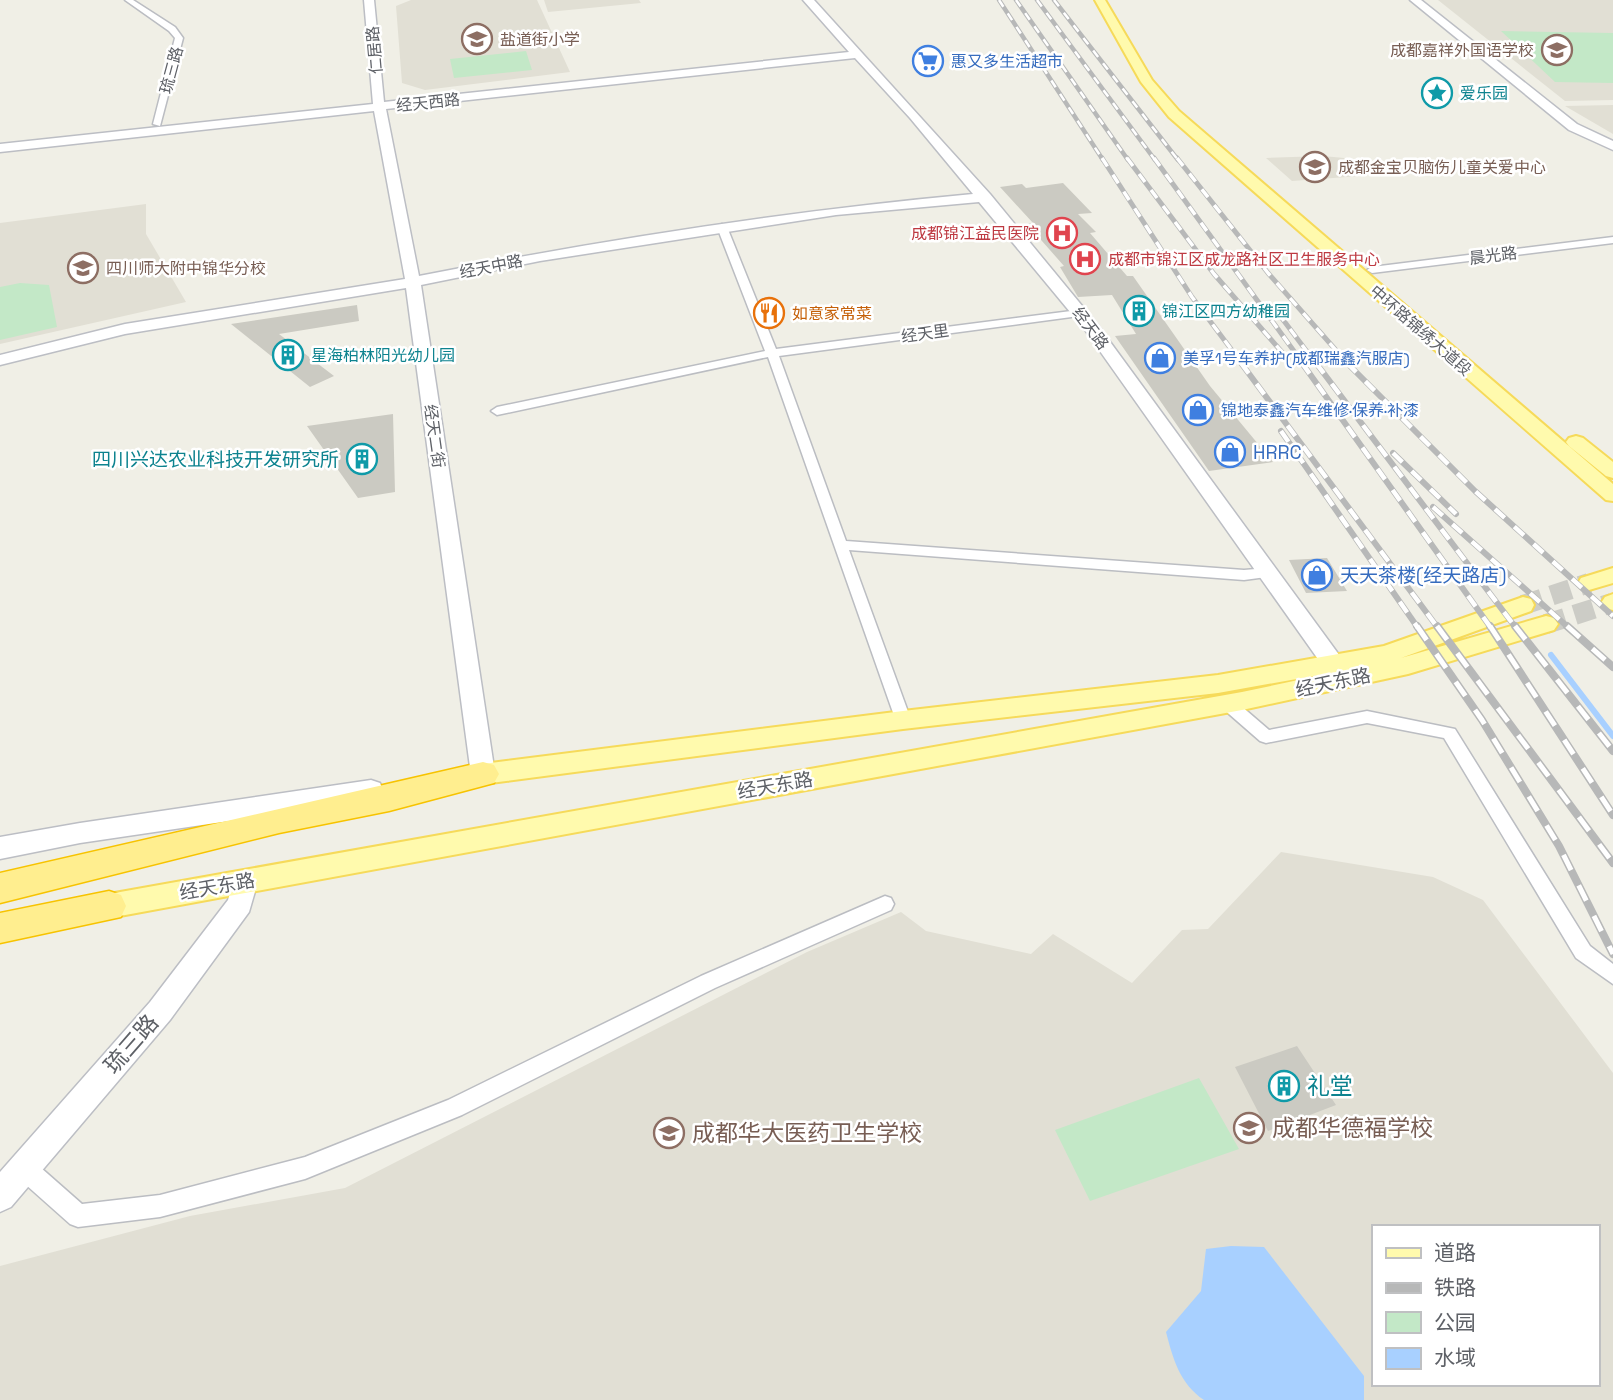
<svg xmlns="http://www.w3.org/2000/svg" width="1613" height="1400" font-family="'Space Grotesk','Noto Sans SC',sans-serif">
	<rect width="100%" height="100%" fill="#f0efe6"/>
	<!-- education -->
	<path fill="#e1dfd4" fill-rule="evenodd" d="M 411,0 L 537,0 L 570,72 L 425,90 L 402,83 L 396,6 Z
		M 544,0 L 639,0 L 641,3 L 548,12 Z
		M 1438,0 L 1613,0 L 1613,100 L 1565,101 Z
		M 1613,105 L 1613,134 L 1565,106 Z
		M 1323,156 L 1344,158 L 1361,176 L 1292,181 L 1266,158 Z
		M 146,204 L 146,234 L 186,302 L 0,344 L 0,223 Z
		M 1281,852 L 1433,877 L 1483,900 L 1613,1073 L 1613,1400 L 0,1400 L 0,1266 L 190,1216 L 345,1188 L 807,952 L 901,912 L 926,931 L 1031,954 L 1053,934 L 1132,983 L 1182,930 L 1208,929 ZM 1373,1227 L 1597,1227 L 1597,1384 L 1373,1384 Z"/>
	<!-- green -->
	<path fill="#c3e8c7" d="M 1501,31 L 1613,33 L 1613,83 L 1555,82 Z
		M 526,51 L 532,70 L 454,78 L 450,59 Z
		M 20,283 L 49,285 L 57,327 L 0,340 L 0,287 Z
		M 1199,1078 L 1239,1149 L 1090,1201 L 1055,1130 Z"/>
	<!-- water -->
	<path fill="#a8d0ff" d="M 1231,1246 L 1264,1247 L 1364,1376 L 1364,1400 L 1204,1400 C 1180,1384 1173,1359 1166,1332 L 1201,1291 L 1206,1249 Z"/>
	<g fill="none" stroke-linecap="round" stroke-linejoin="round">
		<!-- stream -->
		<path stroke="#a8d0ff" stroke-width="6" d="M 1551,655 L 1613,736"/>
	</g>
	<!-- building -->
	<path fill="#cbcac2" d="M 1063,183 L 1092,213 L 1078,214 L 1096,232 L 1090,233 L 1127,276 L 1133,276 L 1210,386 L 1273,462 L 1209,471 L 1115,336 L 1136,334 L 1112,295 L 1078,297 L 1060,267 L 1064,266 L 1027,224 L 1033,223 L 1000,187 L 1022,184 L 1026,188 Z
		M 357,305 L 359,321 L 279,334 L 334,376 L 310,387 L 231,324 Z
		M 393,414 L 395,492 L 358,498 L 307,426 Z
		M 1327,558 L 1347,591 L 1306,593 L 1289,560 Z
		M 1297,1046 L 1336,1105 L 1268,1131 L 1235,1067 Z"/>
	<g fill="none" stroke-linecap="round" stroke-linejoin="round">
		<!-- primary-tunnel -->
		<path stroke="#ccccc6" stroke-width="20" stroke-dasharray="20 10" stroke-linecap="butt" d="M 1523,605 L 1589,583
			M 1546,624 L 1612,603"/>
		<!-- street casing -->
		<g stroke="#bbbdc2" stroke-width="3">
			<path id="street" d="M 125,0 L 133,0 L 175,27 L 183,38 L 160,126 L 153,124 L 175,38 L 169,31 Z
				M 722,224 L 727,227 L 776,349 L 1079,310 L 1084,313 L 1079,316 L 779,356 L 846,541 L 1244,570 L 1268,568 L 1275,573 L 1273,576 L 1244,580 L 849,550 L 911,720 L 909,724 L 897,724 L 768,357 L 497,415 L 491,411 L 497,407 L 765,351 L 717,227 Z
				M 1613,237 L 1613,243 L 1372,273 L 1367,270 L 1372,267 Z
				M 1227,697 L 1233,699 L 1269,730 L 1367,711 L 1455,729 L 1590,946 L 1613,964 L 1613,984 L 1576,958 L 1444,738 L 1367,723 L 1266,743 L 1260,741 L 1221,707 L 1219,703 Z
				M 885,896 L 891,898 L 894,904 L 891,910 L 715,988 L 462,1115 L 305,1179 L 160,1217 L 78,1227 L 70,1224 L 16,1176 L 13,1168 L 16,1160 L 24,1157 L 32,1160 L 82,1204 L 160,1195 L 305,1157 L 448,1100 L 701,976 Z"/>
		</g>
		<!-- secondary casing -->
		<g stroke="#bcbec4" stroke-width="3">
			<path id="secondary" d="M 364,0 L 374,0 L 384,102 L 849,52 L 803,0 L 814,0 L 990,194 L 1097,324 L 1353,674 L 1356,680 L 1353,686 L 1345,688 L 1337,686 L 1085,330 L 979,202 L 836,215 L 540,261 L 421,285 L 495,774 L 492,781 C 480,785 468,788 455,784 L 452,777 L 455,770 L 470,767 L 406,288 L 125,334 L 0,365 L 0,355 L 125,324 L 405,279 L 374,111 L 0,152 L 0,144 L 373,104 ZM 855,58 L 910,118 L 973,194 C 787,211 603,240 419,276 L 386,109 Z
				M 1410,0 L 1421,0 L 1577,124 L 1613,141 L 1613,150 L 1569,130 Z
				M 371,780 L 380,783 L 383,790 L 380,797 L 371,800 L 80,843 L 0,859 L 0,837 L 80,823 Z
				M 245,870 L 254,873 L 258,881 L 249,912 L 170,1020 L 11,1207 L 0,1212 L 0,1172 L 150,1002 L 228,900 L 236,873 Z"/>
		</g>
		<!-- primary casing -->
		<g stroke="#f6da5a" stroke-width="4">
			<path id="primary" d="M 1095,0 L 1105,0 L 1152,80 L 1179,111 L 1613,484 L 1613,501 L 1606,500 L 1169,117 L 1141,82 Z
				M 1576,436 L 1583,438 L 1613,462 L 1613,478 L 1606,476 L 1569,446 L 1566,442 L 1569,438 Z
				M 1613,568 L 1613,583 L 1589,590 L 1581,588 L 1578,583 L 1581,578 Z
				M 1613,594 L 1613,610 L 1604,608 L 1601,603 L 1605,597 Z
				M 1523,597 L 1531,599 L 1534,605 L 1531,611 L 1401,658 L 1546,616 L 1554,618 L 1558,624 L 1554,630 L 1408,674 L 1242,710 L 109,918 L 99,915 L 95,906 L 99,897 L 109,894 L 1242,692 L 1341,671 L 1218,693 L 903,729 L 483,784 L 474,781 L 470,774 L 474,767 L 483,764 L 903,711 L 1218,675 L 1384,646 Z"/>
		</g>
		<!-- highway casing -->
		<g stroke="#f7c300" stroke-width="3">
			<path id="highway" d="M 483,762 L 494,765 L 499,774 L 494,783 L 389,811 L 279,833 L 0,903 L 0,873 Z
				M 109,891 L 121,895 L 126,906 L 121,917 L 0,943 L 0,913 Z"/>
		</g>
		<!-- street -->
		<use href="#street" fill="#fff" fill-rule="evenodd"/>
		<!-- secondary -->
		<use href="#secondary" fill="#fff" fill-rule="evenodd"/>
		<!-- primary -->
		<use href="#primary" fill="#fffaad" fill-rule="evenodd"/>
		<!-- highway -->
		<use href="#highway" fill="#ffee8f" fill-rule="evenodd"/>
		<!-- rail-far3 casing -->
		<g stroke="#b7b8b8" stroke-width="4.5">
			<path id="rail-far3" d="M 999,0 L 1103,160
				M 1016,0 L 1128,160
				M 1037,0 L 1155,160
				M 1054,0 L 1178,160"/>
		</g>
		<!-- rail-far2 casing -->
		<g stroke="#b7b8b8" stroke-width="5">
			<path id="rail-far2" d="M 1102,158 L 1192,297 L 1243,365
				M 1127,158 L 1214,274 L 1288,359
				M 1154,158 L 1304,365
				M 1177,158 L 1268,273 L 1349,365
				M 1278,313 L 1317,365"/>
		</g>
		<!-- rail-far1 casing -->
		<g stroke="#b7b8b8" stroke-width="6">
			<path id="rail-far1" d="M 1241,363 L 1438,628
				M 1302,363 L 1491,628
				M 1316,363 L 1516,628
				M 1347,363 L 1475,491 L 1613,616
				M 1281,431 L 1418,628
				M 1393,453 L 1456,514
				M 1433,507 L 1569,628"/>
		</g>
		<!-- rail casing -->
		<g stroke="#b7b8b8" stroke-width="8">
			<path id="rail" d="M 1417,626 L 1482,720 L 1559,846 L 1613,954
				M 1437,626 L 1613,863
				M 1490,626 L 1613,815
				M 1515,626 L 1613,751
				M 1567,626 L 1613,667"/>
		</g>
		<!-- rail-far3 -->
		<use href="#rail-far3" stroke="#fff" stroke-width="2.5" stroke-dasharray="8" stroke-linecap="butt"/>
		<!-- rail-far2 -->
		<use href="#rail-far2" stroke="#fff" stroke-width="3.5" stroke-dasharray="10" stroke-linecap="butt"/>
		<!-- rail-far1 -->
		<use href="#rail-far1" stroke="#fff" stroke-width="4.5" stroke-dasharray="13" stroke-linecap="butt"/>
		<!-- rail -->
		<use href="#rail" stroke="#fff" stroke-width="5" stroke-dasharray="17" stroke-linecap="butt"/>
	</g>
	<!-- icons -->
	<defs>
		<g id="school-ring" transform="scale(1.575)"><circle r="9.5" fill="#fff" stroke="#8d6e63" stroke-width="1.5"/><path d="M0-5L7-2L0 1L-7-2ZM-4 1L0 2.5L4 1V4Q0 6-4 4Z" fill="#8d6e63"/></g>
		<g id="supermarket-ring" transform="scale(1.575)"><circle r="9.5" fill="#fff" stroke="#3f7fe0" stroke-width="1.5"/><path d="M-6-5.5h2.5l.6 2H6L4.5 2H-2.5L-4.4-4H-6ZM-1.5 3.2a1.3 1.3 0 1 0 .1 0ZM3 3.2a1.3 1.3 0 1 0 .1 0Z" fill="#3f7fe0"/></g>
		<g id="sight-ring" transform="scale(1.575)"><circle r="9.5" fill="#fff" stroke="#0f9aa8" stroke-width="1.5"/><path d="M0-6L1.8-2.2L6-1.7L2.9 1.2L3.7 5.4L0 3.3L-3.7 5.4L-2.9 1.2L-6-1.7L-1.8-2.2Z" fill="#0f9aa8"/></g>
		<g id="hospital-ring" transform="scale(1.575)"><circle r="9.5" fill="#fff" stroke="#e0444e" stroke-width="1.5"/><path d="M-5-5h3v3.5h4V-5h3V5h-3V1.5h-4V5h-3Z" fill="#e0444e"/></g>
		<g id="building-ring" transform="scale(1.575)"><circle r="9.5" fill="#fff" stroke="#0f9aa8" stroke-width="1.5"/><path d="M-4-6H4V6H1V3H-1V6H-4ZM-2.5-4.3h1.7v1.8h-1.7ZM.8-4.3h1.7v1.8H.8ZM-2.5-1h1.7V.8h-1.7ZM.8-1h1.7V.8H.8Z" fill="#0f9aa8"/></g>
		<g id="restaurant-ring" transform="scale(1.575)"><circle r="9.5" fill="#fff" stroke="#e8710a" stroke-width="1.5"/><path d="M-5-6h1v4h1v-4h1v4h1v-4h1v5L-1.5 .5V6h-2V.5L-5-1ZM5-6V6H3V1.5H1.5Q1.5-4 5-6Z" fill="#e8710a"/></g>
		<g id="shop-ring" transform="scale(1.575)"><circle r="9.5" fill="#fff" stroke="#3f7fe0" stroke-width="1.5"/><path d="M-5-2.5h2.3a2.7 3.5 0 0 1 5.4 0H5L5.5 6h-11ZM-1.5-2.5h3a1.5 2.3 0 0 0-3 0Z" fill="#3f7fe0"/></g>
		<g id="university-ring" transform="scale(1.575)"><circle r="9.5" fill="#fff" stroke="#8d6e63" stroke-width="1.5"/><path d="M0-5L7-2L0 1L-7-2ZM-4 1L0 2.5L4 1V4Q0 6-4 4Z" fill="#8d6e63"/></g>
	</defs>
	<g fill-rule="evenodd">
		<use href="#school-ring" x="477" y="39"/>
		<use href="#school-ring" x="1557" y="50"/>
		<use href="#supermarket-ring" x="928" y="61"/>
		<use href="#sight-ring" x="1437" y="93"/>
		<use href="#school-ring" x="1315" y="167"/>
		<use href="#hospital-ring" x="1062" y="233"/>
		<use href="#hospital-ring" x="1085" y="259"/>
		<use href="#school-ring" x="83" y="268"/>
		<use href="#building-ring" x="1139" y="311"/>
		<use href="#restaurant-ring" x="769" y="313"/>
		<use href="#building-ring" x="288" y="355"/>
		<use href="#shop-ring" x="1160" y="358"/>
		<use href="#shop-ring" x="1198" y="410"/>
		<use href="#shop-ring" x="1230" y="452"/>
		<use href="#building-ring" x="362" y="459"/>
		<use href="#shop-ring" x="1317" y="575"/>
		<use href="#building-ring" x="1284" y="1086"/>
		<use href="#school-ring" x="1249" y="1128"/>
		<use href="#university-ring" x="669" y="1133"/>
	</g>
	<g text-anchor="middle" stroke-width="5" stroke-linejoin="round" paint-order="stroke">
		<!-- far-education labels -->
		<g font-size="16" fill="#785e54" stroke="#fff" text-anchor="start">
			<text x="500" y="45">盐道街小学</text>
			<text x="1534" y="56" text-anchor="end">成都嘉祥外国语学校</text>
			<text x="1338" y="173">成都金宝贝脑伤儿童关爱中心</text>
			<text x="106" y="274">四川师大附中锦华分校</text>
		</g>
		<!-- far-street labels -->
		<g font-size="16" fill="#5e6167" stroke="#fff">
			<text transform="translate(374 50) rotate(-95)" y="6">仁居路</text>
			<text transform="translate(171 70) rotate(-75)" y="6">琉三路</text>
			<text transform="translate(428 102) rotate(-6)" y="6">经天西路</text>
			<text transform="translate(1493 255) rotate(-7)" y="6">晨光路</text>
			<text transform="translate(491 266) rotate(-11)" y="6">经天中路</text>
			<text transform="translate(1091 328) rotate(53)" y="6">经天路</text>
			<text transform="translate(1421 330) rotate(41)" y="6">中环路锦绣大道段</text>
			<text transform="translate(925 333) rotate(-8)" y="6">经天里</text>
			<text transform="translate(435 436) rotate(82)" y="6">经天二街</text>
		</g>
		<!-- far-shop labels -->
		<g font-size="16" fill="#366cbe" stroke="#fff" text-anchor="start">
			<text x="951" y="67">惠又多生活超市</text>
			<text x="1183" y="364">美孚1号车养护(成都瑞鑫汽服店)</text>
			<text x="1221" y="416">锦地泰鑫汽车维修·保养·补漆</text>
		</g>
		<!-- far-culture labels -->
		<g font-size="16" fill="#0d838f" stroke="#fff" text-anchor="start">
			<text x="1460" y="99">爱乐园</text>
			<text x="1162" y="317">锦江区四方幼稚园</text>
			<text x="311" y="361">星海柏林阳光幼儿园</text>
		</g>
		<!-- far-health labels -->
		<g font-size="16" fill="#be3a42" stroke="#fff" text-anchor="end">
			<text x="1039" y="239">成都锦江益民医院</text>
			<text x="1108" y="265" text-anchor="start">成都市锦江区成龙路社区卫生服务中心</text>
		</g>
		<!-- far-food labels -->
		<g font-size="16" fill="#c56008" stroke="#fff" text-anchor="start">
			<text x="792" y="319">如意家常菜</text>
		</g>
		<!-- shop labels -->
		<g font-size="19" fill="#366cbe" stroke="#fff" text-anchor="start">
			<text x="1253" y="459">HRRC</text>
			<text x="1340" y="582">天天茶楼(经天路店)</text>
		</g>
		<!-- culture labels -->
		<g font-size="19" fill="#0d838f" stroke="#fff" text-anchor="end">
			<text x="339" y="466">四川兴达农业科技开发研究所</text>
		</g>
		<!-- street labels -->
		<g font-size="19" fill="#5e6167" stroke="#fff">
			<text transform="translate(1333 682) rotate(-12)" y="7">经天东路</text>
			<text transform="translate(775 785) rotate(-10)" y="7">经天东路</text>
			<text transform="translate(217 886) rotate(-10)" y="7">经天东路</text>
		</g>
		<!-- near-street labels -->
		<g font-size="23" fill="#5e6167" stroke="#fff">
			<text transform="translate(131 1044) rotate(-49)" y="8">琉三路</text>
		</g>
		<!-- near-culture labels -->
		<g font-size="23" fill="#0d838f" stroke="#fff" text-anchor="start">
			<text x="1307" y="1094">礼堂</text>
		</g>
		<!-- near-education labels -->
		<g font-size="23" fill="#785e54" stroke="#fff" text-anchor="start">
			<text x="1272" y="1136">成都华德福学校</text>
			<text x="692" y="1141">成都华大医药卫生学校</text>
		</g>
	</g>
	<!-- legend -->
	<rect x="1372" y="1225" width="228" height="161" fill="#ffffff" stroke="#bfc0c2" stroke-width="2"/>
	<rect x="1386" y="1248" width="35" height="10" fill="#fffaad" stroke="#bfc0c2" stroke-width="2"/>
	<text x="1434" y="1260" font-size="21" fill="#5e6167">道路</text>
	<rect x="1386" y="1283" width="35" height="10" fill="#b7b8b8" stroke="#bfc0c2" stroke-width="2"/>
	<text x="1434" y="1295" font-size="21" fill="#5e6167">铁路</text>
	<rect x="1386" y="1312" width="35" height="21" fill="#c3e8c7" stroke="#bfc0c2" stroke-width="2"/>
	<text x="1434" y="1330" font-size="21" fill="#5e6167">公园</text>
	<rect x="1386" y="1348" width="35" height="21" fill="#a8d0ff" stroke="#bfc0c2" stroke-width="2"/>
	<text x="1434" y="1365" font-size="21" fill="#5e6167">水域</text>
</svg>
